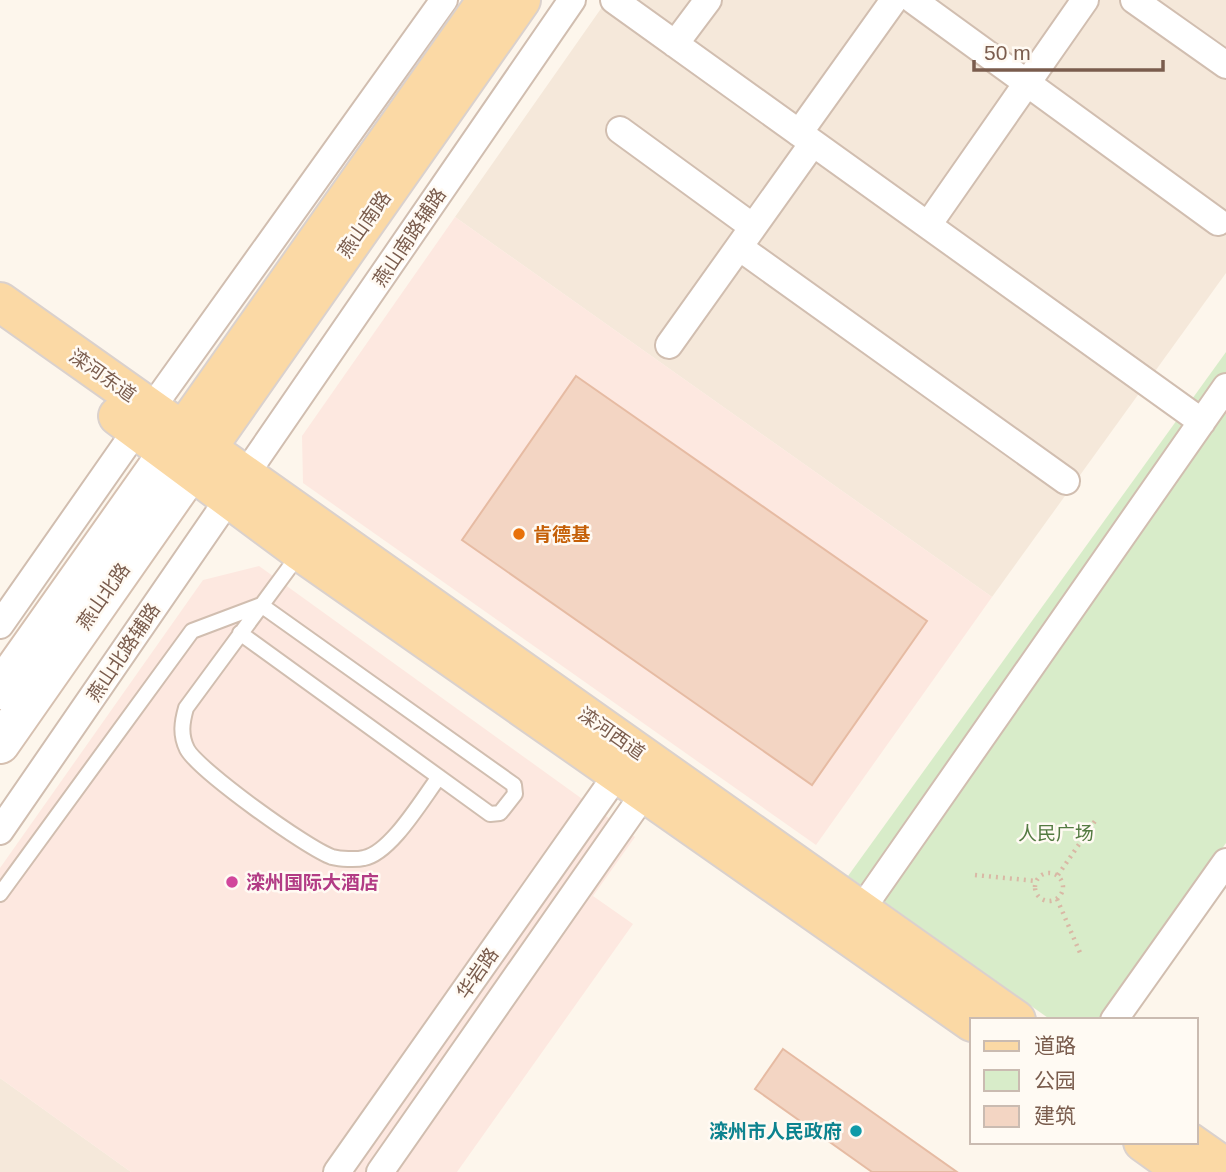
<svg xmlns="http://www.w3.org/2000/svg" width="1226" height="1172" font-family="Arial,'Noto Sans SC',sans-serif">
	<rect width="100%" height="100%" fill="#fdf6ec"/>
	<!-- residential -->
	<path fill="#f5e8da" d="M 607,0 L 1226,0 L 1226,273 L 992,597 L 455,217 Z
		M 0,1078 L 131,1172 L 0,1172 Z"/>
	<!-- commercial -->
	<path fill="#fde8e0" d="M 455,217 L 992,597 L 816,845 L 303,483 L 302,436 Z
		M 259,566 L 635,837 L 593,896 L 633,924 L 457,1172 L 131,1172 L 0,1078 L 0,868 L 203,580 Z"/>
	<!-- green -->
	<path fill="#d8ecc9" d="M 1226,352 L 1226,843 L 1101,1020 L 1051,1020 L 848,876 Z"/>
	<!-- building -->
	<path fill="#f3d5c3" stroke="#e6bba3" stroke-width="2" d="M 576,376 L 927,621 L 812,785 L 462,540 Z
		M 783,1049 L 957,1172 L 872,1172 L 755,1089 Z"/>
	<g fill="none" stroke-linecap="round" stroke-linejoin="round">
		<!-- lane casing -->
		<g stroke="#d1beb0" stroke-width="18">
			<path id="lane" d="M 300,553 L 186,708 C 182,722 180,735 187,749 C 198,770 308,849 332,857 C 340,859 356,860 364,858 C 391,853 423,798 439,777
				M 0,894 L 192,631 L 261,605 L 514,785 L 515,794 L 500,813 L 490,814 L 240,633"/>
		</g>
		<!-- street casing -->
		<g stroke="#d1beb0" stroke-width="30">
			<path id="street" d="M 614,0 L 1202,422
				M 913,0 L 1218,222
				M 1134,0 L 1226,65
				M 675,44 L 708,0
				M 620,130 L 753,227
				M 799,133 L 894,0
				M 928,225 L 1085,0
				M 739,247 L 1066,481
				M 669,345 L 813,143
				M 0,625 L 151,409 L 444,0
				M 0,831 L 572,0
				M 861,910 L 1226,387
				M 1114,1020 L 1226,862
				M 337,1172 L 618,773
				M 380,1172 L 646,791"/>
		</g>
		<!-- secondary casing -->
		<g stroke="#d6c0b0" stroke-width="42">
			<path id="secondary" d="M 0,690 L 183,431
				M 0,744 L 207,448"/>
		</g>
		<!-- primary casing -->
		<g stroke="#dad1cd" stroke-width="42">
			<path id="primary" d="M 0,302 L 1016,1020
				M 118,416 L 301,552 L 972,1022
				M 183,431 L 487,0
				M 207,448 L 521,0
				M 1143,1142 L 1185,1172
				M 1189,1142 L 1226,1168"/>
		</g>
		<!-- path -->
		<path stroke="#d9b8a5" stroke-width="4.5" stroke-dasharray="2 5" stroke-linecap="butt" d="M1035 887a14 14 0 1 1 28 0a14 14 0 1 1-28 0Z
			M 975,875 L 1036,881
			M 1058,875 L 1095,821
			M 1057,899 L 1081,955"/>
		<!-- lane -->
		<use href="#lane" stroke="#fff" stroke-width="14"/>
		<!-- street -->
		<use href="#street" stroke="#fff" stroke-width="26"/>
		<!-- secondary -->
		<use href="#secondary" stroke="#fff" stroke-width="38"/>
		<!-- primary -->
		<use href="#primary" stroke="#fbd9a5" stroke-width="38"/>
	</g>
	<!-- markers -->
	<circle fill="#e8710a" stroke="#fffaf3" stroke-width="2.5" cx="519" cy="534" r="7"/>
	<circle fill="#d1479c" stroke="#fffaf3" stroke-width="2.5" cx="232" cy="882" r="7"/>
	<circle fill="#0f9aa8" stroke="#fffaf3" stroke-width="2.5" cx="856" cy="1131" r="7"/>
	<g text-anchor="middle" stroke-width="5" stroke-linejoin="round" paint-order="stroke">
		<!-- street labels -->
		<g font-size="19" fill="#7a5c4d" stroke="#fffaf3">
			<text transform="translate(364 224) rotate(-55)" y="7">燕山南路</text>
			<text transform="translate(409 237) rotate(-56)" y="7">燕山南路辅路</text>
			<text transform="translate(103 375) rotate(35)" y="7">滦河东道</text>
			<text transform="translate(103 596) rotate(-55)" y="7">燕山北路</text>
			<text transform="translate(123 652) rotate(-56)" y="7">燕山北路辅路</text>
			<text transform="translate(612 733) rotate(35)" y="7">滦河西道</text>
			<text transform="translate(477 973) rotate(-55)" y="7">华岩路</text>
		</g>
		<!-- food labels -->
		<g font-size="19" font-weight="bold" fill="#c56008" stroke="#fffaf3" text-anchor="start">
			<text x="533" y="541">肯德基</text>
		</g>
		<!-- park labels -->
		<g font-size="19" fill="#537a41" stroke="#fffaf3">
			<text x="1056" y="840">人民广场</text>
		</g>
		<!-- hotel labels -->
		<g font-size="19" font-weight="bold" fill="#b23c85" stroke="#fffaf3" text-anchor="start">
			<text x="246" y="889">滦州国际大酒店</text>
		</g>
		<!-- culture labels -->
		<g font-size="19" font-weight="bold" fill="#0d838f" stroke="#fffaf3" text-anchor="end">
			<text x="842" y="1138">滦州市人民政府</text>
		</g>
	</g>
	<!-- legend -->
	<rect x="970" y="1018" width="228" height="126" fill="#fffaf3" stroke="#cabbb1" stroke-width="2"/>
	<rect x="984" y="1041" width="35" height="10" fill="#fbd9a5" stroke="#cabbb1" stroke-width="2"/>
	<text x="1034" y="1053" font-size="21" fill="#7a5c4d">道路</text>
	<rect x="984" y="1070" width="35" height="21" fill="#d8ecc9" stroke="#cabbb1" stroke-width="2"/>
	<text x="1034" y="1088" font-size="21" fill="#7a5c4d">公园</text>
	<rect x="984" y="1106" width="35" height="21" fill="#f3d5c3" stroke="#cabbb1" stroke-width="2"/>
	<text x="1034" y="1123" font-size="21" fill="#7a5c4d">建筑</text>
	<!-- scale -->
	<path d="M974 60v10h189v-10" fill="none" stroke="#7a5c4d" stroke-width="3.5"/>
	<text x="984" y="60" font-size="21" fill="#7a5c4d" stroke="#fffaf3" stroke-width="5" paint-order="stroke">50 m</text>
</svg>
